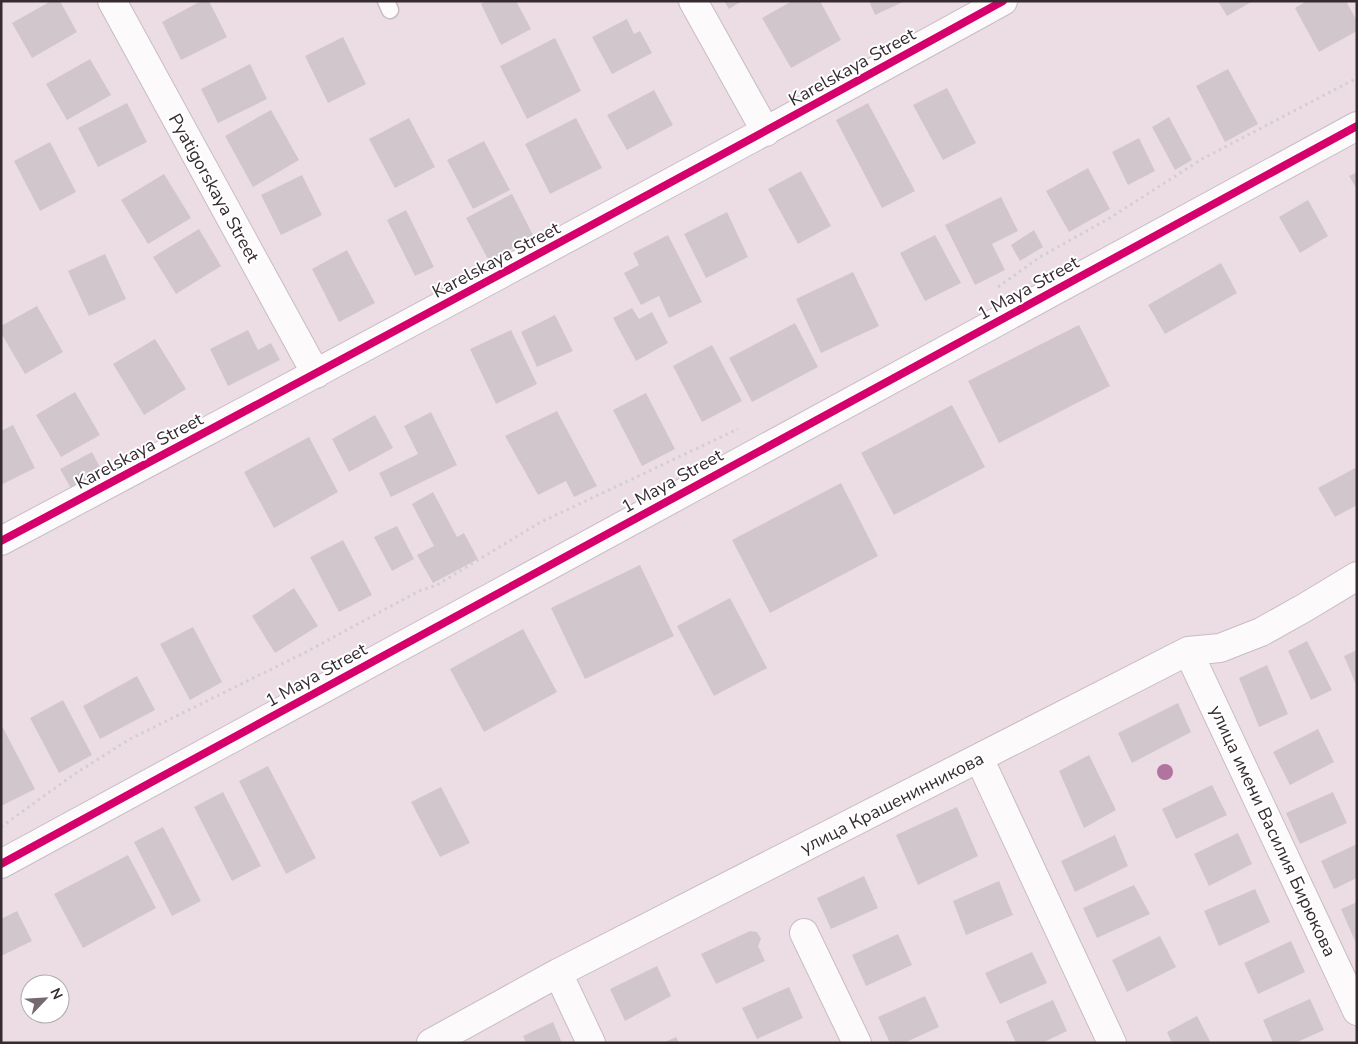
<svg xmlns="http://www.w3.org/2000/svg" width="1358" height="1044" font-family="'Nunito Sans',sans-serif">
	<rect width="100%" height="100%" fill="#ecdde5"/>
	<!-- building -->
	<path fill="#d2c6cd" d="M 51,1 L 60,1 L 77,32 L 32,58 L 12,23 Z
		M 201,1 L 209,1 L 227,37 L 181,60 L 162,22 Z
		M 486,1 L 516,1 L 531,29 L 501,45 L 481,4 Z
		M 724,1 L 742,1 L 729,9 Z
		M 792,1 L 820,1 L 841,40 L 791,68 L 762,18 Z
		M 869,1 L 905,1 L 875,15 Z
		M 1218,1 L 1253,1 L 1227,16 Z
		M 1307,1 L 1346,1 L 1357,21 L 1357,31 L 1319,52 L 1295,8 Z
		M 627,19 L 634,34 L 640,31 L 652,53 L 612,74 L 592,37 Z
		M 343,37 L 366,84 L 328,103 L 305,56 Z
		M 555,38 L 581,91 L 527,119 L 500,66 Z
		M 90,59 L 111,95 L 67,120 L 46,84 Z
		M 250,64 L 267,99 L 218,123 L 201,89 Z
		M 1228,69 L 1258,124 L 1225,142 L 1196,86 Z
		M 947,88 L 976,143 L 943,160 L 913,105 Z
		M 654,90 L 673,125 L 627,150 L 607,115 Z
		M 127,103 L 147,142 L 98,167 L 78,128 Z
		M 868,103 L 915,191 L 882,208 L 836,120 Z
		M 271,110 L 299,160 L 253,187 L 225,136 Z
		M 1169,117 L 1192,160 L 1175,170 L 1152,127 Z
		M 409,118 L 435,167 L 395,188 L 369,139 Z
		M 576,118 L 602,168 L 550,194 L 525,144 Z
		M 1139,138 L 1155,171 L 1128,185 L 1112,152 Z
		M 484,141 L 510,190 L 473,209 L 447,160 Z
		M 50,142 L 76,192 L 40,211 L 14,161 Z
		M 1088,168 L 1110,209 L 1069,232 L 1046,191 Z
		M 801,171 L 831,226 L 798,244 L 768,189 Z
		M 1357,172 L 1357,189 L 1349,176 Z
		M 164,174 L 191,218 L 148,244 L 121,200 Z
		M 302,175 L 322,215 L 281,235 L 261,195 Z
		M 512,194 L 534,237 L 489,261 L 466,218 Z
		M 1001,197 L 1018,231 L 992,244 L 1005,270 L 975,285 L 945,225 Z
		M 1308,200 L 1328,236 L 1300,253 L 1279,217 Z
		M 406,210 L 434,267 L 415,276 L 387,220 Z
		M 727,212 L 748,257 L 706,278 L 684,234 Z
		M 199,229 L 221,266 L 176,294 L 153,257 Z
		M 1034,230 L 1043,247 L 1020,261 L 1011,245 Z
		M 668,235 L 702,302 L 669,318 L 659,296 L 641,305 L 624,273 L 639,265 L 633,253 Z
		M 935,235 L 961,283 L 925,301 L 900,253 Z
		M 347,250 L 375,303 L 339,322 L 312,269 Z
		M 105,254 L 126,299 L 89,316 L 68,271 Z
		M 1221,263 L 1237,293 L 1165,334 L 1148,305 Z
		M 853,272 L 879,326 L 821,353 L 796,299 Z
		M 37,306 L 63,352 L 25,374 L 1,333 L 1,326 Z
		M 632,308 L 639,319 L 652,312 L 668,343 L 636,361 L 613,318 Z
		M 555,315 L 573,351 L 537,367 L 521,332 Z
		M 795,323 L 818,367 L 752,402 L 729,358 Z
		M 1079,325 L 1110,386 L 999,443 L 968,381 Z
		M 248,330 L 258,350 L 271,343 L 280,360 L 228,386 L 210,349 Z
		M 511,330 L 537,384 L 496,404 L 470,349 Z
		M 155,339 L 186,389 L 144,415 L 113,364 Z
		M 712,345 L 742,401 L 702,422 L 673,366 Z
		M 75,392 L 100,435 L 61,457 L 36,415 Z
		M 646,393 L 675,449 L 642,466 L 613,410 Z
		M 952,405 L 985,467 L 894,515 L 861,453 Z
		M 557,411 L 597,486 L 574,497 L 566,481 L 538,495 L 505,436 Z
		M 431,412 L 457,465 L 391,497 L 379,473 L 418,454 L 404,426 Z
		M 375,415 L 393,448 L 349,472 L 332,439 Z
		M 13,425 L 35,468 L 1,485 L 1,431 Z
		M 309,437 L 338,492 L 274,528 L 244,472 Z
		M 92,452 L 103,473 L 72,490 L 60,469 Z
		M 1357,467 L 1357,505 L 1335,517 L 1318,488 Z
		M 841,483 L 878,556 L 770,613 L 732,540 Z
		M 433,492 L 457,537 L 464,533 L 478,559 L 433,583 L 417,555 L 434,546 L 412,504 Z
		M 397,526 L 414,559 L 392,571 L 374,537 Z
		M 343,540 L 372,595 L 339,612 L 310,557 Z
		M 640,565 L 674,636 L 585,679 L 551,608 Z
		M 294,588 L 318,626 L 275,653 L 252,616 Z
		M 730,598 L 767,668 L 714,696 L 677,626 Z
		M 193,627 L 222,682 L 190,700 L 160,644 Z
		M 523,629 L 557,692 L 484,732 L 450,669 Z
		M 1307,641 L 1332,690 L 1311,700 L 1288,651 Z
		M 1357,650 L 1357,687 L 1344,656 Z
		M 1267,665 L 1288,714 L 1259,727 L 1239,678 Z
		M 137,676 L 155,710 L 100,739 L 83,706 Z
		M 63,700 L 92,755 L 59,773 L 30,718 Z
		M 1178,703 L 1191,732 L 1132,763 L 1118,733 Z
		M 1,724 L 35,789 L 1,806 Z
		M 1318,729 L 1334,762 L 1290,785 L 1273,752 Z
		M 1089,755 L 1116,810 L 1084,828 L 1059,771 Z
		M 268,766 L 316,858 L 286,874 L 239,781 Z
		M 1212,785 L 1227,815 L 1176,839 L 1162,809 Z
		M 441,787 L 470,843 L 440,857 L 411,802 Z
		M 223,792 L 261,866 L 232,881 L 194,807 Z
		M 1333,792 L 1347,823 L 1300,844 L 1286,813 Z
		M 957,807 L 978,856 L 918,885 L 896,835 Z
		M 163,827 L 201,901 L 172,916 L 134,842 Z
		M 1238,833 L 1252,864 L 1209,886 L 1194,854 Z
		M 1115,835 L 1128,866 L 1075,892 L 1061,861 Z
		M 1357,844 L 1357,878 L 1334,889 L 1321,861 Z
		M 128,855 L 156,908 L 83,948 L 54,894 Z
		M 864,876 L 878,908 L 831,929 L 817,898 Z
		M 999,881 L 1013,915 L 966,935 L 953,901 Z
		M 1134,885 L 1150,914 L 1097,938 L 1083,908 Z
		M 1255,889 L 1270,922 L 1219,946 L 1204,911 Z
		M 1357,902 L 1357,940 L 1355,941 L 1341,909 Z
		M 17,911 L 32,941 L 1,956 L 1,919 Z
		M 750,931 L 757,932 L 761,939 L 758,946 L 765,961 L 716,984 L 701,954 Z
		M 898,934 L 912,965 L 866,986 L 852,955 Z
		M 1160,936 L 1176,967 L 1127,992 L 1112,960 Z
		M 1291,941 L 1305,972 L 1258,994 L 1244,963 Z
		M 1032,952 L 1047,983 L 1000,1004 L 985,973 Z
		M 657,966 L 671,996 L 625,1021 L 610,989 Z
		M 789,987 L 803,1018 L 757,1039 L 742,1008 Z
		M 925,996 L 939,1027 L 904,1043 L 890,1043 L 878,1017 Z
		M 1310,999 L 1324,1030 L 1295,1043 L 1273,1043 L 1263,1020 Z
		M 1053,1000 L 1067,1031 L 1042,1043 L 1016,1043 L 1006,1021 Z
		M 1197,1016 L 1211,1043 L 1172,1043 L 1167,1032 Z
		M 553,1022 L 562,1043 L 526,1043 L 523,1036 Z
		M 676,1037 L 679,1043 L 663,1043 Z"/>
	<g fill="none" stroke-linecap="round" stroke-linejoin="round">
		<!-- lane casing -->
		<g stroke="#c8bcc3" stroke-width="19">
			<path id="lane" d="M 386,1 L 390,10"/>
		</g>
		<!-- street casing -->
		<g stroke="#c8bcc3" stroke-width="30">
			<path id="street" d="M 112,1 L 316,374
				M 693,1 L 766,132
				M 1,541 C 336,363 671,184 1003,1
				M 1188,651 L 1357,1011
				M 979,758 L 1112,1043
				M 804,933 L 857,1043
				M 558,973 L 591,1043
				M 431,1043 L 558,973 L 1188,651 L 1220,648 L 1261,632 L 1304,608 L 1357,576"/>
		</g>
		<!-- secondary casing -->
		<g stroke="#c8bcc3" stroke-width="30">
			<path id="secondary" d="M 1,864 L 1357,126"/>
		</g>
		<!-- path -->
		<path stroke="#d3cfd1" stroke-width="3" stroke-dasharray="2.5 4" stroke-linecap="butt" d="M 998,287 L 1040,257 L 1108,219 L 1202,159 L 1357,78
			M 1,827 L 73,775 L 130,739 L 306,652 L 419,591 L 437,585 L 539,523 L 738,429"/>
		<!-- lane -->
		<use href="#lane" stroke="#fcfafb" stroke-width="16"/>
		<!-- street -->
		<use href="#street" stroke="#fcfafb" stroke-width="28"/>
		<!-- secondary -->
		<use href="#secondary" stroke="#fcfafb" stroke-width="28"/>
		<!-- cycleway casing -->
		<g stroke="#fff" stroke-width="11">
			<path id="cycleway" d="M 1,541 C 336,363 671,184 1003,1
				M 1,864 L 1357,126"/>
		</g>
		<!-- cycleway -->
		<use href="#cycleway" stroke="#d6006c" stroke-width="8"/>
	</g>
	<!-- trees -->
	<circle fill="#b1749e" cx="1165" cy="772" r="8"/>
	<g text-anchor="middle" stroke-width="4" stroke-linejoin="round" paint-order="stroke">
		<!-- street labels -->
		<g font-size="18" fill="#352b31" stroke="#fff">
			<text transform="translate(852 67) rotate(-29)" y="6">Karelskaya Street</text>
			<text transform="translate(214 188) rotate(61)" y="6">Pyatigorskaya Street</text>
			<text transform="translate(496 260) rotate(-28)" y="6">Karelskaya Street</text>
			<text transform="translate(1028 288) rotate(-29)" y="6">1 Maya Street</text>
			<text transform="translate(139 451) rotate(-28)" y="6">Karelskaya Street</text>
			<text transform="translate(672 481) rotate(-29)" y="6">1 Maya Street</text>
			<text transform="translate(316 675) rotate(-29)" y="6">1 Maya Street</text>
			<text transform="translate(892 803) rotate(-27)" y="6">улица Крашенинникова</text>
			<text transform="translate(1273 831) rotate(65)" y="6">улица имени Василия Бирюкова</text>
		</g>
	</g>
	<!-- border -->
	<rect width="1358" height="1044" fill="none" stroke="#352b31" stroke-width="5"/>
	<!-- north arrow -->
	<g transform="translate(45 999) rotate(65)"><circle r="24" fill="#ffffff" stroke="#aeaaad"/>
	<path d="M0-4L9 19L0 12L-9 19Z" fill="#756970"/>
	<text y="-8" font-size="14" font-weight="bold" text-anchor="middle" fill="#352b31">N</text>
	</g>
</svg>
